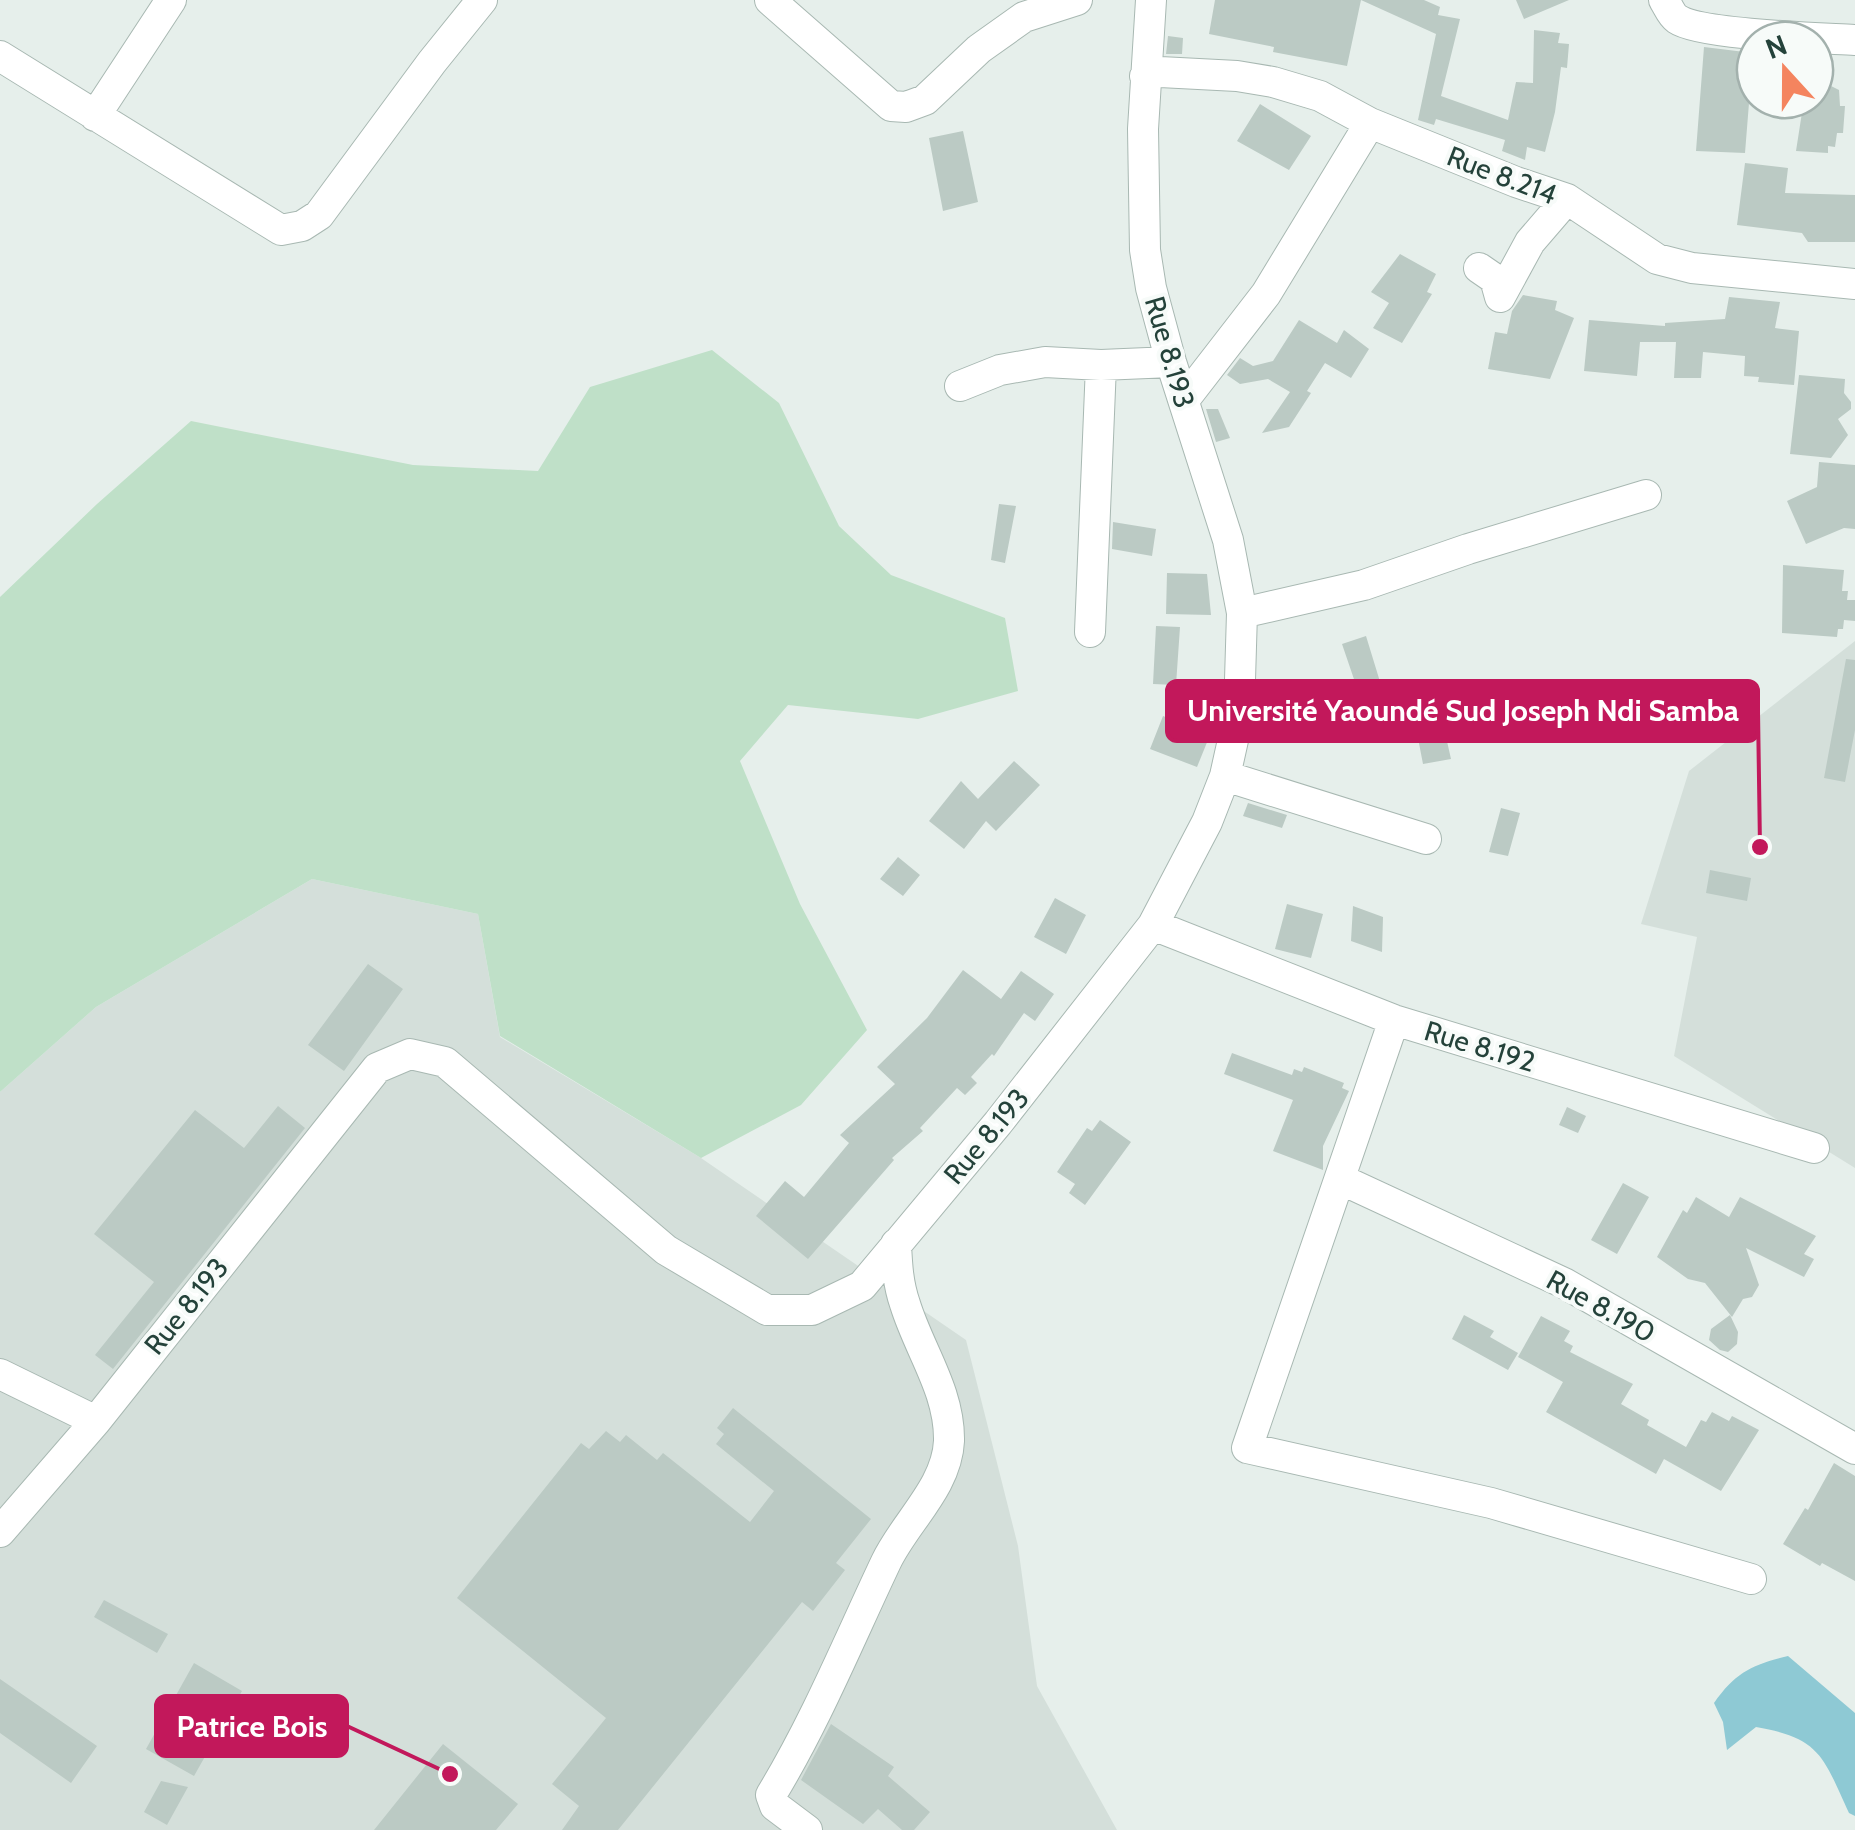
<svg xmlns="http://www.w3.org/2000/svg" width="1855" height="1830" font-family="Cabin,sans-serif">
	<rect width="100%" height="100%" fill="#e6efeb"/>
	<!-- built -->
	<path fill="#d4dfda" d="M 1855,641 L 1855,1168 L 1674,1056 L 1697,937 L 1641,924 L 1689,771 Z
		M 312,879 L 478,914 L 500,1037 L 701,1158 L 966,1340 L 1018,1546 L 1037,1686 L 1117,1830 L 0,1830 L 0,1092 L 96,1007 Z"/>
	<!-- green -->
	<path fill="#bfe0c8" d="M 712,350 L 779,403 L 839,526 L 891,575 L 1005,618 L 1018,691 L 918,719 L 788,705 L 740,761 L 800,904 L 867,1030 L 801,1105 L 701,1158 L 500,1036 L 478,914 L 312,879 L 96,1007 L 0,1092 L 0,597 L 97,504 L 191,421 L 413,465 L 538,471 L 590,387 Z"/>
	<!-- water -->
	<path fill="#8ec9d4" d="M 1788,1656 L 1855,1713 L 1855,1816 L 1849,1813 C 1823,1757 1821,1738 1756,1727 L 1727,1750 L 1723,1722 L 1714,1703 C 1736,1672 1752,1665 1788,1656 Z"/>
	<!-- building -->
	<path fill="#bbcac4" d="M 1215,0 L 1424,0 L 1440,7 L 1438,15 L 1460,19 L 1441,96 L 1508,120 L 1516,82 L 1533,83 L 1534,30 L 1560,33 L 1558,43 L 1569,44 L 1567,68 L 1561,67 L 1555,112 L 1545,152 L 1527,147 L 1525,160 L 1502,151 L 1505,140 L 1436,119 L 1434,125 L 1418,120 L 1436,34 L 1361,0 L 1347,66 L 1273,52 L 1274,47 L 1209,34 Z
		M 1516,0 L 1569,0 L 1524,19 Z
		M 1168,36 L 1183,38 L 1182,54 L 1166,54 Z
		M 1704,47 L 1753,53 L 1745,153 L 1696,151 Z
		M 1831,86 L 1839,90 L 1840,106 L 1845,106 L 1843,133 L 1837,133 L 1835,147 L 1828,146 L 1828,153 L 1796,151 L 1803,106 Z
		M 1260,104 L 1311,136 L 1289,170 L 1237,141 Z
		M 963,131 L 978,202 L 943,211 L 929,138 Z
		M 1745,163 L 1788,168 L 1785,193 L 1855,195 L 1855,242 L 1808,242 L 1802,233 L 1737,225 Z
		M 1400,254 L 1436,274 L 1427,292 L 1432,294 L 1402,343 L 1373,328 L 1389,303 L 1371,292 Z
		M 1523,295 L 1557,301 L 1555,310 L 1574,318 L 1550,379 L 1488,369 L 1495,332 L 1507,334 L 1512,311 Z
		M 1729,297 L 1780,302 L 1775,328 L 1799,331 L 1794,385 L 1758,382 L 1759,377 L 1744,376 L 1745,356 L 1703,352 L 1701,378 L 1674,378 L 1676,342 L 1640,342 L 1637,376 L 1584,371 L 1589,320 L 1665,326 L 1665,323 L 1725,319 Z
		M 1299,320 L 1337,343 L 1344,330 L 1369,349 L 1351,378 L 1325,363 L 1307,391 L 1311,393 L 1289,427 L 1262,433 L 1290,392 L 1268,379 L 1240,384 L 1227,375 L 1240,358 L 1253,366 L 1273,361 Z
		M 1799,375 L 1845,379 L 1844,393 L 1851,402 L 1851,409 L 1838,419 L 1848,435 L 1831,458 L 1790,454 Z
		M 1206,409 L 1218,409 L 1230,438 L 1216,442 Z
		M 1819,462 L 1855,465 L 1855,529 L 1844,528 L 1806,544 L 1787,501 L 1817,487 Z
		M 999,504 L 1016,506 L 1005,563 L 991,560 Z
		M 1113,522 L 1156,529 L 1152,556 L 1112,549 Z
		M 1783,565 L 1844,570 L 1842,591 L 1848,591 L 1847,600 L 1855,600 L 1855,621 L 1844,620 L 1843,629 L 1838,629 L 1837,637 L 1782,633 Z
		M 1167,573 L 1207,574 L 1211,615 L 1166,614 Z
		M 1156,626 L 1180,627 L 1176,685 L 1153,684 Z
		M 1366,636 L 1385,698 L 1367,704 L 1361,687 L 1357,688 L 1342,644 Z
		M 1846,659 L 1855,660 L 1855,730 L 1845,782 L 1824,778 Z
		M 1163,716 L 1210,735 L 1197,767 L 1150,749 Z
		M 1444,728 L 1451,759 L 1423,764 L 1417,733 Z
		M 1014,761 L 1040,785 L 996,831 L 986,821 L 964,849 L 929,821 L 961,781 L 978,799 Z
		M 1248,803 L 1287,815 L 1282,828 L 1243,816 Z
		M 1501,808 L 1520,813 L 1508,856 L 1489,852 Z
		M 898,857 L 920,875 L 903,896 L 880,879 Z
		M 1710,870 L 1751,878 L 1747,901 L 1706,893 Z
		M 1055,898 L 1086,915 L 1066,954 L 1034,937 Z
		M 1287,904 L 1323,914 L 1311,958 L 1275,949 Z
		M 1353,906 L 1383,917 L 1382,952 L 1351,941 Z
		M 368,964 L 403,989 L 344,1071 L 308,1045 Z
		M 963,970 L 1001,999 L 1021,971 L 1054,994 L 1035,1021 L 1024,1013 L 994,1056 L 992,1054 L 971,1077 L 977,1083 L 965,1095 L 957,1088 L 920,1128 L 923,1131 L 892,1158 L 894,1160 L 808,1259 L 756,1216 L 785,1181 L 804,1197 L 849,1143 L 840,1135 L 895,1084 L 877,1067 L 927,1018 Z
		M 1232,1053 L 1292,1075 L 1294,1069 L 1302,1072 L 1304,1067 L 1344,1083 L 1342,1088 L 1349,1091 L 1323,1146 L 1323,1170 L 1273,1151 L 1293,1100 L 1224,1074 Z
		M 278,1106 L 305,1128 L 113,1369 L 95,1355 L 154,1282 L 94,1234 L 195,1110 L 244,1148 Z
		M 1567,1107 L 1586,1116 L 1578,1133 L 1559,1125 Z
		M 1100,1120 L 1131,1142 L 1085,1205 L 1069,1193 L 1075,1184 L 1057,1172 L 1087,1128 L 1092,1131 Z
		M 1623,1183 L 1649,1197 L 1617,1254 L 1591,1240 Z
		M 1696,1197 L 1729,1217 L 1740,1197 L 1816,1236 L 1804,1254 L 1814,1259 L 1804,1277 L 1746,1248 L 1759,1285 L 1752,1297 L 1743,1299 L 1732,1317 L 1705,1283 L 1688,1279 L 1657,1257 L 1683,1210 L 1687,1213 Z
		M 1464,1315 L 1494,1331 L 1490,1337 L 1518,1353 L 1508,1370 L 1452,1339 Z
		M 1730,1315 L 1738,1332 L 1737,1344 L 1728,1352 L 1720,1350 L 1709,1340 L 1711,1329 Z
		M 1541,1316 L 1570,1331 L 1564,1341 L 1573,1346 L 1570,1352 L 1633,1384 L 1621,1404 L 1649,1420 L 1647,1425 L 1686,1447 L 1701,1420 L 1706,1422 L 1712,1412 L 1729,1421 L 1732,1416 L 1759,1430 L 1721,1491 L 1664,1459 L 1656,1474 L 1546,1412 L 1563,1382 L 1518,1357 Z
		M 733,1408 L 871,1519 L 836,1563 L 845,1570 L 813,1611 L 802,1602 L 618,1830 L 562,1830 L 579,1806 L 552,1784 L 606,1718 L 457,1598 L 581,1443 L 589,1449 L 606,1431 L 620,1442 L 626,1435 L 657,1460 L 663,1453 L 750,1522 L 774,1491 L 716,1444 L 724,1434 L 717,1428 Z
		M 1834,1463 L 1855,1476 L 1855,1581 L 1822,1563 L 1820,1566 L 1783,1544 L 1805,1508 L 1808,1510 Z
		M 104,1600 L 168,1634 L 157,1653 L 94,1617 Z
		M 194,1663 L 242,1691 L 194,1776 L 146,1749 Z
		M 0,1679 L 97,1746 L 71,1783 L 0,1733 Z
		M 831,1724 L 894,1767 L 888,1776 L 930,1812 L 914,1830 L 902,1830 L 878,1809 L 863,1824 L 801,1780 Z
		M 443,1744 L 518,1804 L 496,1830 L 374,1830 Z
		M 161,1781 L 188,1787 L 167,1825 L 144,1812 Z"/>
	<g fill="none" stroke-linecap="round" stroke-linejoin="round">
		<!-- minor casing -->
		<g stroke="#a8b8b2" stroke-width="32">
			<path id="minor" d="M 770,0 L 891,106 L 906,107 L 925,100 L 979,49 L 1024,17 L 1077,0
				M 1664,0 C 1668,6 1671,15 1677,19 C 1700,35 1821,38 1855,40
				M 0,56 L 281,230 L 302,226 L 319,215 L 432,62 L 482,0
				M 1145,76 L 1160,72 L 1237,76 L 1273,82 L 1320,96 L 1370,123 L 1516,182 L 1567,199 L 1657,259 L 1692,268 L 1855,284
				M 95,116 L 171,0
				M 1479,268 L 1495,279 L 1500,297 L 1530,242 L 1567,199
				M 960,386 L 1000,370 L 1045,362 L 1101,365 L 1171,362
				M 1184,400 L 1266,294 L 1370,123
				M 1242,613 L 1364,585 L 1468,549 L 1646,495
				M 1090,632 L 1101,365
				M 1225,776 L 1426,839
				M 1153,925 L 1394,1020 L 1814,1148
				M 1394,1020 L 1247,1448 L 1491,1503 L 1751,1579
				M 1340,1179 L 1564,1283 L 1855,1449
				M 0,1374 L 96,1421
				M 0,1532 L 96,1421 L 377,1068 L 410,1054 L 445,1062 L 666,1250 L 767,1310 L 812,1310 L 862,1286 L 998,1123 L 1153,925 L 1207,822 L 1225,776 L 1239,713 L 1242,613 L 1228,540 L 1171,362 L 1151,288 L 1145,250 L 1143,129 L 1151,0
				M 807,1830 L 775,1806 L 771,1795 C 816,1721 849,1640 886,1562 C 905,1522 947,1487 949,1441 C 950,1391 919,1350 905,1304 C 898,1284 897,1265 896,1244"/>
		</g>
		<!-- minor -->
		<use href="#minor" stroke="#fff" stroke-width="30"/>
	</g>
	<g text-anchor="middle" stroke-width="8" stroke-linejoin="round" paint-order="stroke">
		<!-- street labels -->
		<g font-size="28" fill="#24423a" stroke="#f7fbf9">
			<text transform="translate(1502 175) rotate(21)" y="10">Rue 8.214</text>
			<text transform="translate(1170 352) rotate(74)" y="10">Rue 8.193</text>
			<text transform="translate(1480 1046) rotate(17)" y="10">Rue 8.192</text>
			<text transform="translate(986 1136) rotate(-50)" y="10">Rue 8.193</text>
			<text transform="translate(186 1306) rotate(-51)" y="10">Rue 8.193</text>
			<text transform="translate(1601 1306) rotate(29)" y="10">Rue 8.190</text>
		</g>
	</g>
	<!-- callouts -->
	<path fill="none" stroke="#c2185b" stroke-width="4" d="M1760 847L1758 711M450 1774L347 1726"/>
	<g fill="#c2185b" stroke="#f7fbf9" stroke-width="4">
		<circle cx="1760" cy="847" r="10"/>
		<circle cx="450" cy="1774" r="10"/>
	</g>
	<g fill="#c2185b" stroke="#c2185b" stroke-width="4">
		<rect x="1167" y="681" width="591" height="60" rx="10"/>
		<rect x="156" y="1696" width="191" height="60" rx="10"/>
	</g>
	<g font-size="30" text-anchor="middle" font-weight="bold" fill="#fff">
		<text x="1463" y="721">Université Yaoundé Sud Joseph Ndi Samba</text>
		<text x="252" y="1737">Patrice Bois</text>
	</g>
	<!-- north arrow -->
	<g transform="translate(1785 70) rotate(339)"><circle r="48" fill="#f7fbf9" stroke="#a3b1ad" stroke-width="2.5"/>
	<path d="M0-8L18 38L0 25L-18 38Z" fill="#f4845f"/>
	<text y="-15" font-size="28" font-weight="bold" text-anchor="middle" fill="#24423a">N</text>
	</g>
</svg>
